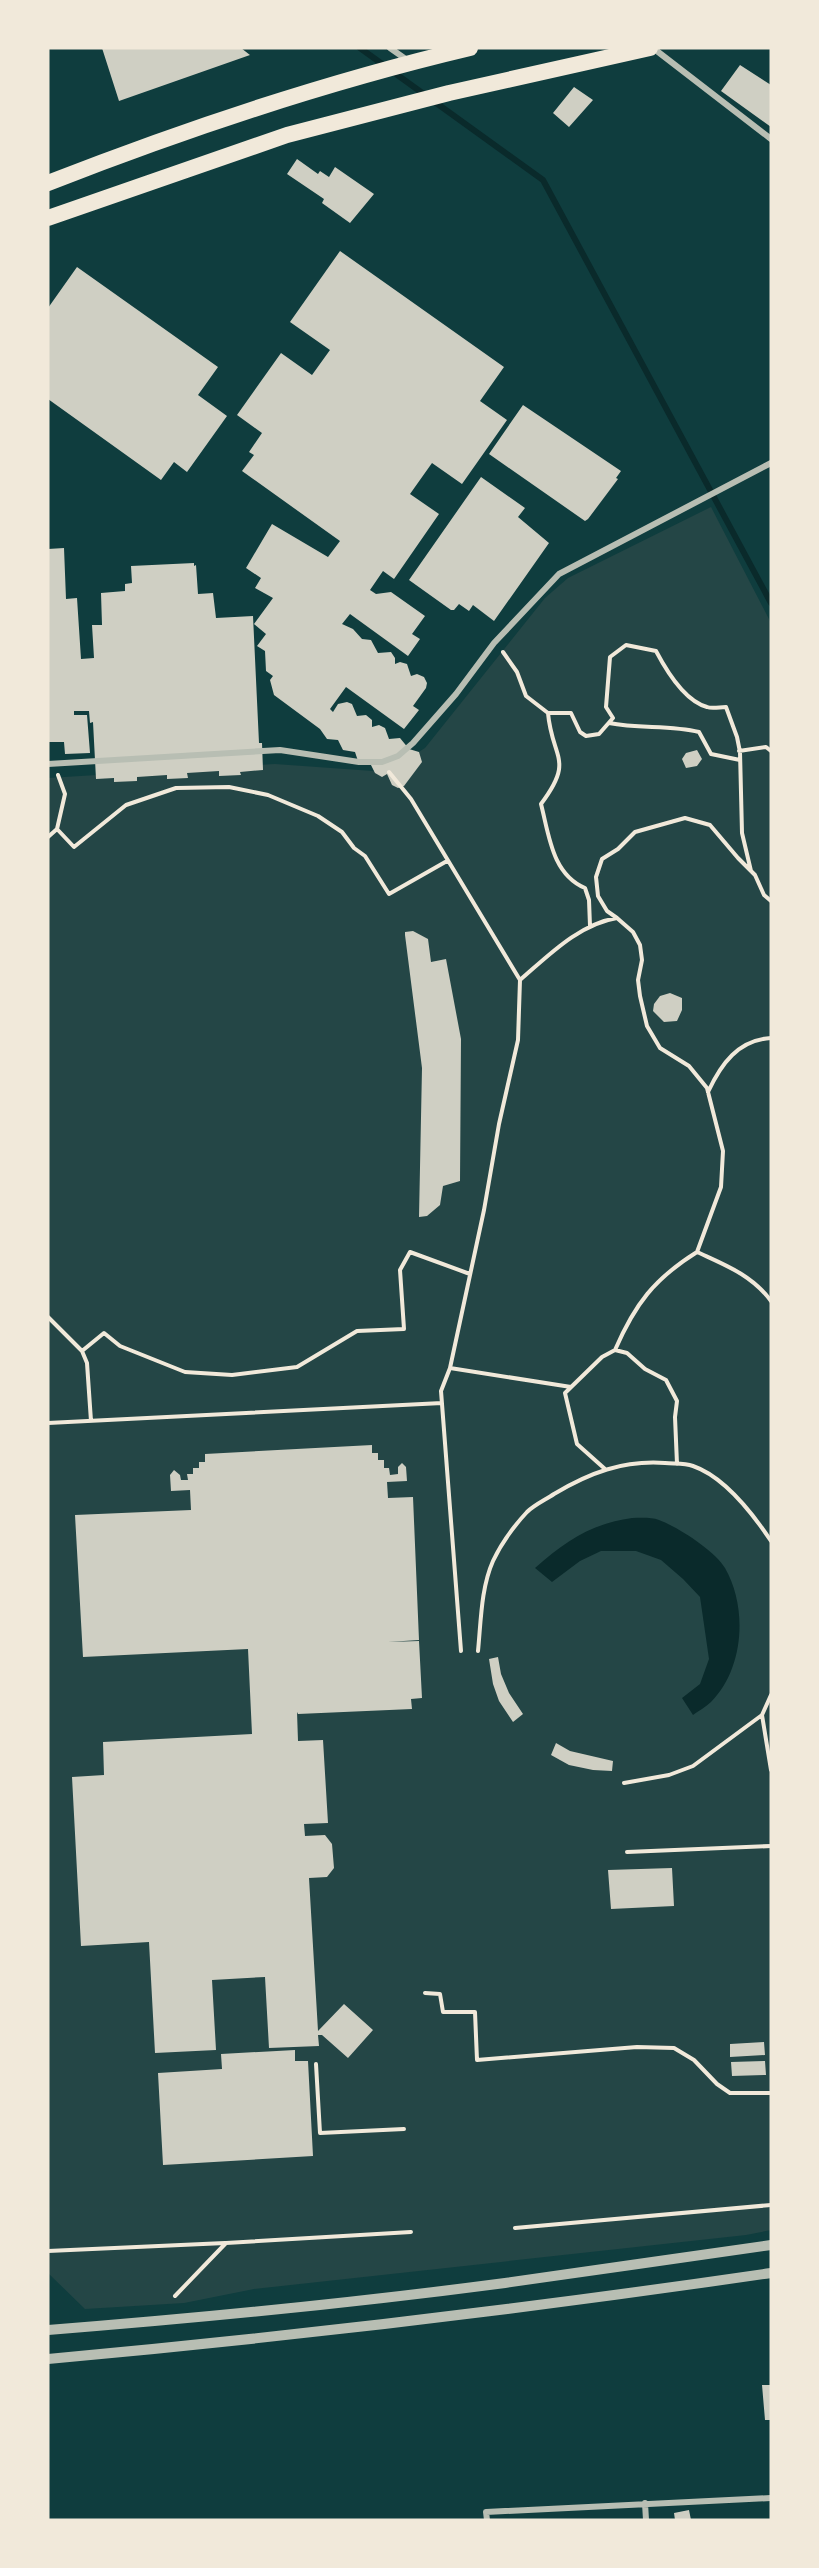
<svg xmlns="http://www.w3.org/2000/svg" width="819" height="2568" font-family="Overpass,sans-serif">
	<rect width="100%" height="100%" fill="#0f3d3e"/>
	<!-- green -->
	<path fill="#244646" d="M 711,507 L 771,623 L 771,2230 L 746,2235 L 254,2289 L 184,2303 L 85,2309 L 48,2273 L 48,778 L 275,764 L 387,772 L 425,748 L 545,598 L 568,578 Z"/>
	<!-- water -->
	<path fill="#0a2a2b" d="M 632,1518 C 640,1518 651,1517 659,1520 C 678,1527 715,1551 725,1568 C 748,1608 744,1669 711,1702 C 706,1707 698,1711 693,1715 L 682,1698 L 700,1684 L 709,1659 L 700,1597 L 683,1579 L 661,1560 L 636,1551 L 601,1551 L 580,1561 L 552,1582 L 535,1568 C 566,1541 590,1524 632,1518 Z"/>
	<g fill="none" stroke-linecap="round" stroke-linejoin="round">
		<!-- stream -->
		<path stroke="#0a2a2b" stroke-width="6" d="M 360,48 L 543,180 L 771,603"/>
	</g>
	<!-- building -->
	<path fill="#cfcfc3" d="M 102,48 L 241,48 L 250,55 L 119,101 Z
		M 740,65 L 771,85 L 771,127 L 721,91 Z
		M 574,87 L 593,100 L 569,127 L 553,113 Z
		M 297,159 L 318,174 L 320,171 L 329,177 L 335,167 L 374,194 L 350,223 L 322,203 L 324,199 L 287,174 Z
		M 340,251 L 504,367 L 480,401 L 507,420 L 462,484 L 432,463 L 410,494 L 439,514 L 394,579 L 383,571 L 370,590 L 376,594 L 391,592 L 425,616 L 412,634 L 420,639 L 408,656 L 350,614 L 342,624 L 353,629 L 362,639 L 371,640 L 378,653 L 391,652 L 395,658 L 395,664 L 400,662 L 407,664 L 411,676 L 417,674 L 424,677 L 427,683 L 426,688 L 413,706 L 419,710 L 404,729 L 346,687 L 330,709 L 333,712 L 338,704 L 347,702 L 352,704 L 357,716 L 366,715 L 372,720 L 372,727 L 379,725 L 385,728 L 389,739 L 400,738 L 409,749 L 419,752 L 422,762 L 404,786 L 398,788 L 392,785 L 387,774 L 382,777 L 375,773 L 370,763 L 358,761 L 355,752 L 343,750 L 338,740 L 327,739 L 320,729 L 274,695 L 270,680 L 273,676 L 266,671 L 265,651 L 257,646 L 266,634 L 254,624 L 273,598 L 255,588 L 261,578 L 246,568 L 272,524 L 328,557 L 340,541 L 242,471 L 254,455 L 249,452 L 262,433 L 237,415 L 281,353 L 312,375 L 330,350 L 290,322 Z
		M 77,267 L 218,367 L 198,395 L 227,416 L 187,472 L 174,462 L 161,480 L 48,399 L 48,308 Z
		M 523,405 L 621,471 L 616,478 L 618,479 L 588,519 L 585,521 L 489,454 Z
		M 481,477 L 525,508 L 518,517 L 549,543 L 494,621 L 473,605 L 469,611 L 459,604 L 454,610 L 451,610 L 409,580 Z
		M 64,548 L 66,599 L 77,598 L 81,659 L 94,658 L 92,625 L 102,625 L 101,593 L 125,591 L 125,584 L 132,583 L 131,566 L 194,563 L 194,566 L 196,565 L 198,594 L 213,593 L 216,618 L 253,616 L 259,743 L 262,743 L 263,770 L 240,772 L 241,775 L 219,776 L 219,771 L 187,773 L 188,778 L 167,779 L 167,775 L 137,777 L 137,781 L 114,782 L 114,778 L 96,779 L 93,722 L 90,723 L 89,711 L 74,711 L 74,715 L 87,715 L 90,753 L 65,754 L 64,742 L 48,742 L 48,549 Z
		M 697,750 L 702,759 L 697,766 L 686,768 L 682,759 L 686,753 Z
		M 413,931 L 428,939 L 431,962 L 446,959 L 461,1039 L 460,1181 L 443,1186 L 440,1205 L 427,1216 L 419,1217 L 422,1068 L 405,935 L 405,932 Z
		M 670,993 L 682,998 L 682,1010 L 677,1021 L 664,1022 L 653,1011 L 654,1004 L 660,996 Z
		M 372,1445 L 372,1453 L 378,1453 L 378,1460 L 384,1460 L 384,1468 L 389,1468 L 390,1475 L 398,1474 L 398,1467 L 402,1463 L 406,1467 L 407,1481 L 387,1482 L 388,1498 L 413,1497 L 419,1640 L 388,1642 L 419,1641 L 422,1698 L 411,1699 L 412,1709 L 298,1714 L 297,1712 L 298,1741 L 323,1740 L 328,1823 L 304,1824 L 305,1836 L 325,1835 L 332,1844 L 334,1868 L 327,1877 L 309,1878 L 318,2031 L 344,2004 L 373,2030 L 348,2058 L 322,2035 L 318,2035 L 319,2046 L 269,2048 L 265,1977 L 212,1980 L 216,2050 L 155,2053 L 149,1942 L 81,1946 L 72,1777 L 104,1775 L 103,1742 L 252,1734 L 248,1649 L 83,1657 L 75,1515 L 191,1510 L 190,1490 L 171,1491 L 170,1475 L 174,1470 L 180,1475 L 181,1480 L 188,1480 L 187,1474 L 193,1474 L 193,1468 L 199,1468 L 199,1462 L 205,1462 L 205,1454 Z
		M 498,1657 L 501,1674 L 509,1693 L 523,1714 L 513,1722 L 499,1701 L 493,1684 L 489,1659 Z
		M 556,1743 L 570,1751 L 613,1761 L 612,1771 L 593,1770 L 569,1765 L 551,1755 Z
		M 672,1868 L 674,1906 L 611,1909 L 608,1870 Z
		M 764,2042 L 765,2055 L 730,2057 L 730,2044 Z
		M 295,2050 L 295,2061 L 308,2061 L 313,2156 L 163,2165 L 158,2073 L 222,2069 L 221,2054 Z
		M 765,2061 L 766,2075 L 732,2076 L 731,2062 Z
		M 762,2385 L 771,2385 L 771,2420 L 765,2420 Z
		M 689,2510 L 691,2520 L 675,2520 L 674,2513 Z"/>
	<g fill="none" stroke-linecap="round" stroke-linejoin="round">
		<!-- path -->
		<path stroke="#f1e9da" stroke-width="4" d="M 503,652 L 517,672 L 526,696 L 548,713
			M 609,723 C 639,729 670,725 699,732 L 711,754 L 740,760
			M 739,751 L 766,747 L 771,751
			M 389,772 L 411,799 L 520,980 L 518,1040 L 499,1124 L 484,1210 L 450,1368
			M 57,829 L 65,794 L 58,775
			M 48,837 L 57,829 L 74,847 L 126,805 L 176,788 L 229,787 L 268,795 L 318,816 L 342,832 L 354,848 L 365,856 L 389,894 L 447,861
			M 617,918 L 607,911 L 598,896 L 596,877 L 602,859 L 618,849 L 635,832 L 685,818 L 710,825 L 738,858 L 755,875 L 764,895 L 771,901
			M 590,926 L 589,900 L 585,888 C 552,874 549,835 541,804 C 575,759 552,759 548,713 L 571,713 L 580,732 L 586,736 L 599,734 L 613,718 L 606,707 L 610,657 L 626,645 L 656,651 C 666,670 685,701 707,707 C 712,709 720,707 726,707 L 737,737 L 740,752 L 742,833 L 751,871
			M 520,980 C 548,956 579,924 617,918 L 633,932 L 640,945 L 642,960 L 638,980 L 640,996 L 647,1026 L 660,1048 L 689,1066 L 707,1088 L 723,1151 L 721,1187 L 697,1252
			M 708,1092 C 721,1064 738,1040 771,1038
			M 48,1317 L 82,1351 L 87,1363 L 91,1421
			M 615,1350 C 635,1304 654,1279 697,1252 C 725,1265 752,1275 771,1301
			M 82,1351 L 104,1333 L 120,1346 L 185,1372 L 232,1375 L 297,1367 L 357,1331 L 404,1329 L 400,1270 L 410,1252 L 470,1274
			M 48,1423 L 442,1403
			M 605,1469 L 577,1444 L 565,1393 L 602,1357 L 615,1350 L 627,1353 L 645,1369 L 666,1380 L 677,1401 L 675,1417 L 677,1464
			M 461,1651 L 441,1391 L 450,1368 L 571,1387
			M 478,1651 C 481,1621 481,1588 493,1561 C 501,1544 514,1526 527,1512 C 534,1505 545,1500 554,1494 C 589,1473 623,1460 665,1463 C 674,1464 684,1463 693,1466 C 725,1477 753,1514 771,1541
			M 762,1715 L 771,1770
			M 624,1783 L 669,1775 L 693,1766 L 762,1715 L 771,1695
			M 627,1852 L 771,1846
			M 425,1993 L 440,1994 L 443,2012 L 475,2012 L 477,2060 L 637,2047 L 674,2048 L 694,2060 L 717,2084 L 730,2093 L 771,2093
			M 316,2064 L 320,2133 L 404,2129
			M 515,2228 L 771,2205
			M 48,2251 L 225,2243
			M 175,2296 L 226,2243 L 411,2232"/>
		<!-- minor -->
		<path stroke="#b8beb3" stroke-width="6" d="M 390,48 L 407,60
			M 653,48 L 771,139
			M 48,764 L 280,750 L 359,762 L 382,762 L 398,756 L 413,743 L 456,694 L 494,643 L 559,574 L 771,463
			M 645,2503 L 646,2520
			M 487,2520 L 486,2512 L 771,2498"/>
		<!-- tertiary -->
		<path stroke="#b8beb3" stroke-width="10" d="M 48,2330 C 201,2318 353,2303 505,2283 C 594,2271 682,2257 771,2245
			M 48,2359 C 290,2337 531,2308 771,2273"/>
		<!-- trunk -->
		<path stroke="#f1e9da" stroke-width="16" d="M 48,183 C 186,129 326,82 470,48
			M 48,218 L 287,135 L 449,93 L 650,48"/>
	</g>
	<!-- border -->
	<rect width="819" height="2568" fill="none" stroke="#f1e9da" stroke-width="99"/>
</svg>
